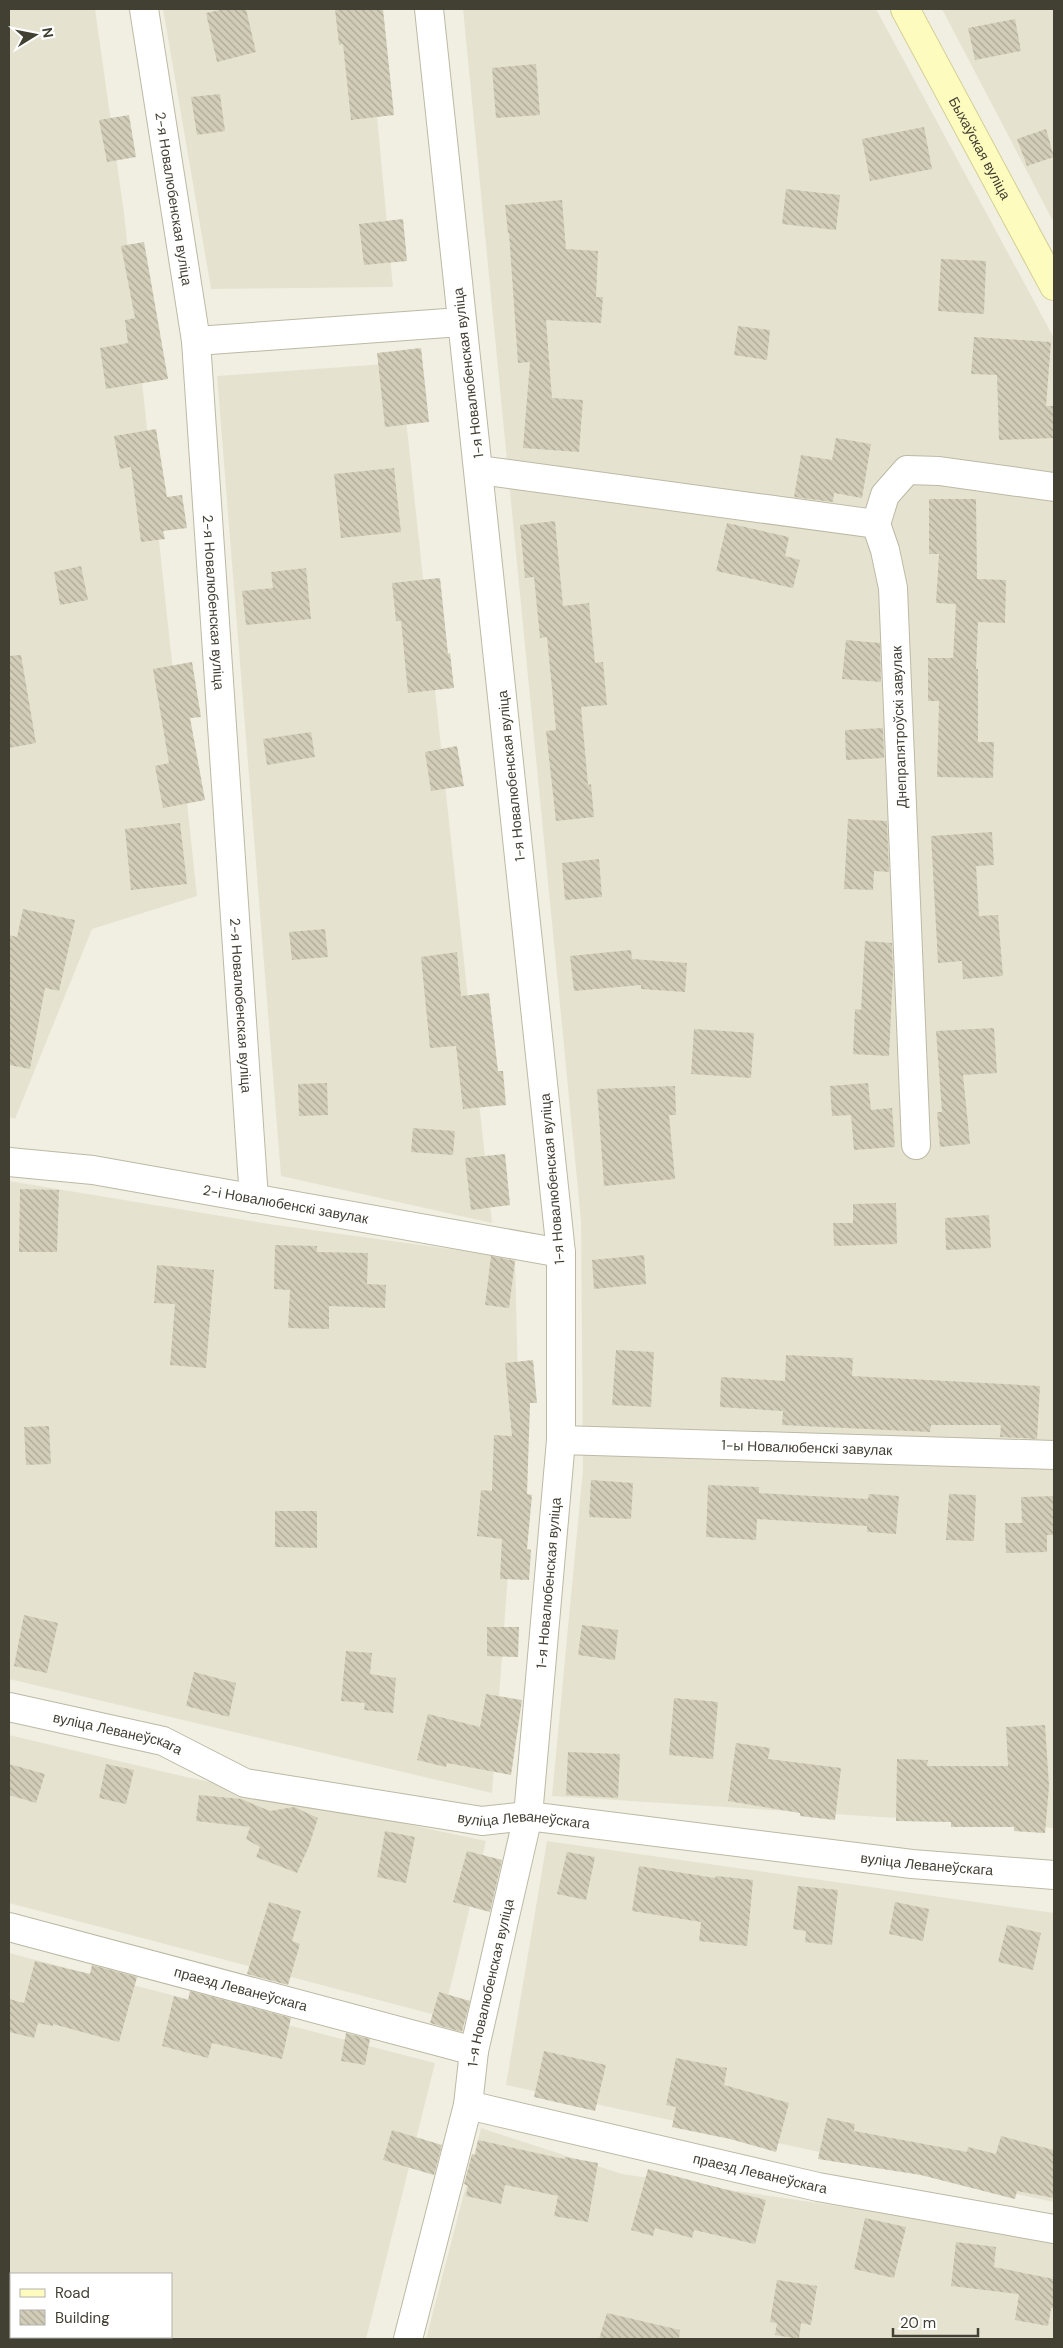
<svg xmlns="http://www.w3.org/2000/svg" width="1063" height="2348" font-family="'DM Sans',sans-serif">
	<defs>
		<pattern id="building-back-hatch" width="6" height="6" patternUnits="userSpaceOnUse" patternTransform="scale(1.25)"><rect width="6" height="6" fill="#d2cdb8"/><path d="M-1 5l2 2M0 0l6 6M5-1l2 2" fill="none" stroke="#aca896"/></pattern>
	</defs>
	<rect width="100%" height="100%" fill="#f1efe2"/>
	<!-- residential -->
	<path fill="#e5e3d0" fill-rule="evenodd" d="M 9,9 L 95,9 L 124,213 L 197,896 L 92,929 L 15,1119 L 9,1117 Z
		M 163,9 L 367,9 L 393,287 L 211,289 Z
		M 463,9 L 876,9 L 1054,338 L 1054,1828 L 552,1796 L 583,1469 L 581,1221 Z
		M 942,9 L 1054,9 L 1054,223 Z
		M 400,363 L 492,1223 L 281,1176 L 217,376 Z
		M 9,1181 L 269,1224 L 515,1258 L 519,1422 L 492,1793 L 9,1679 Z
		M 9,1735 L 182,1776 L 486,1841 L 443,2017 L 9,1903 Z
		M 547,1841 L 1054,1913 L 1054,2202 L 506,2085 Z
		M 9,1953 L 435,2063 L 366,2339 L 9,2339 ZM 11,2274 L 171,2274 L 171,2337 L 11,2337 Z
		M 481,2128 L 622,2174 L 1054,2238 L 1054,2339 L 426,2339 Z"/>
	<!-- building -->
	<path fill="url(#building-back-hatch)" d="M 225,9 L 246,9 L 256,52 L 217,62 L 206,13 Z
		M 335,9 L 383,9 L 394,115 L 351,120 L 343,44 L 339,45 Z
		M 1015,19 L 1021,51 L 975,60 L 968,28 Z
		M 536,64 L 540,115 L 496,118 L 492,68 Z
		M 220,94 L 225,131 L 197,135 L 191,97 Z
		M 129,115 L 136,157 L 107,162 L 99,120 Z
		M 924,127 L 932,169 L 870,181 L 862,139 Z
		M 1046,129 L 1054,157 L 1027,166 L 1017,139 Z
		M 786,189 L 840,195 L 836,230 L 782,224 Z
		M 562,200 L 566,249 L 598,251 L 596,297 L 603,297 L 601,323 L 546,320 L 552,398 L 583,400 L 579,452 L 523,448 L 530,362 L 518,363 L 509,233 L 508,233 L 505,205 Z
		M 403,219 L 407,261 L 364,265 L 359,224 Z
		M 144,242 L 168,379 L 106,389 L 100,348 L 128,343 L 125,320 L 135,318 L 121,246 Z
		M 941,259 L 986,261 L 984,314 L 938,311 Z
		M 738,326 L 770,330 L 767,360 L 734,355 Z
		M 974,337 L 1051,342 L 1046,406 L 1054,406 L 1054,438 L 999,440 L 997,375 L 971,374 Z
		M 421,348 L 429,422 L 385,427 L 377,353 Z
		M 156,429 L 167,497 L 182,495 L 187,528 L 163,531 L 165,539 L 141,542 L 131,467 L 120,469 L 114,436 Z
		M 836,438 L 871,444 L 862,498 L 834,493 L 833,502 L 794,497 L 801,455 L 832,460 Z
		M 394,468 L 401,532 L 341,538 L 334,474 Z
		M 929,499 L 976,499 L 977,579 L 1006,580 L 1005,623 L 978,622 L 976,669 L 978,669 L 978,742 L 994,742 L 993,778 L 937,777 L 939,701 L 928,701 L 928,658 L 953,658 L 956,604 L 936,603 L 939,554 L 929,554 Z
		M 555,521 L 563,606 L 589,603 L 595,663 L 603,662 L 607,705 L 581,707 L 588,785 L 591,784 L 594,817 L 556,821 L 546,731 L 556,730 L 547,637 L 540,638 L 534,577 L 525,578 L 520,525 Z
		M 727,523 L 789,537 L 785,556 L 800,560 L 793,588 L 716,571 Z
		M 81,566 L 88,600 L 60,605 L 54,572 Z
		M 306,568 L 311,619 L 246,625 L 242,591 L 273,588 L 271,572 Z
		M 440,578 L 448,654 L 450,653 L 454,688 L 408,693 L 401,621 L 396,621 L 392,583 Z
		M 846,640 L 880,643 L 881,682 L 842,679 Z
		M 21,655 L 36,743 L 9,748 L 9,656 Z
		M 192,662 L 201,717 L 190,718 L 205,800 L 163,808 L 155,766 L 169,763 L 153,669 Z
		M 883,728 L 884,758 L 846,760 L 845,730 Z
		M 311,732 L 315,757 L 267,765 L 263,739 Z
		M 457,746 L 464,786 L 431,791 L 425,752 Z
		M 848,819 L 887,821 L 889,872 L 874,871 L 873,890 L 844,889 Z
		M 180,823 L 187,884 L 131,890 L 125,829 Z
		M 992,832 L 994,865 L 976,866 L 979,916 L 998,915 L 1003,976 L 963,979 L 962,961 L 938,963 L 931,836 Z
		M 599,859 L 602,897 L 565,900 L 562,863 Z
		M 23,909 L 75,920 L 59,991 L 45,988 L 30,1069 L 9,1065 L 9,935 L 17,937 Z
		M 325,929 L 328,957 L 292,960 L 289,932 Z
		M 865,941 L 892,943 L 893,972 L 889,1056 L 853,1054 L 855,1009 L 861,1010 Z
		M 631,950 L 632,959 L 687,963 L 685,992 L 641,989 L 641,985 L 574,991 L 570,956 Z
		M 457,952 L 461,996 L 489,993 L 498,1071 L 503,1071 L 506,1105 L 463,1109 L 456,1046 L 430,1048 L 421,957 Z
		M 994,1028 L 997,1073 L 963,1075 L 970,1144 L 940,1147 L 937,1112 L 942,1112 L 936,1031 Z
		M 694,1029 L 754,1033 L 751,1078 L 691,1074 Z
		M 327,1083 L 328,1115 L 299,1116 L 298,1084 Z
		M 868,1083 L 871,1110 L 892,1108 L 895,1147 L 854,1150 L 851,1115 L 832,1116 L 830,1086 Z
		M 675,1086 L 676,1115 L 669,1115 L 675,1179 L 604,1186 L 597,1089 Z
		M 413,1128 L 455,1131 L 453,1155 L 411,1152 Z
		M 505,1154 L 510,1205 L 471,1210 L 465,1158 Z
		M 20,1189 L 59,1190 L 57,1252 L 19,1252 Z
		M 896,1203 L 897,1244 L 834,1246 L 833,1223 L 853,1223 L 853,1204 Z
		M 989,1215 L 991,1248 L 946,1250 L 945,1218 Z
		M 275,1245 L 317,1246 L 317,1252 L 368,1253 L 367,1284 L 386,1285 L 385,1308 L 329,1306 L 329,1329 L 288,1328 L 290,1290 L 274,1289 Z
		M 644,1255 L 646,1284 L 594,1289 L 592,1260 Z
		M 491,1256 L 515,1261 L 509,1308 L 485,1305 Z
		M 157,1265 L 214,1270 L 206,1368 L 170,1365 L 175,1304 L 154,1303 Z
		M 616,1350 L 654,1352 L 651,1407 L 612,1405 Z
		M 786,1355 L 853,1358 L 852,1376 L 1040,1386 L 1037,1439 L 1000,1437 L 1001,1425 L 931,1425 L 930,1432 L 782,1425 L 783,1411 L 720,1407 L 721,1377 L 785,1381 Z
		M 533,1360 L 537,1403 L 530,1403 L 527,1494 L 532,1495 L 527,1549 L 531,1550 L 529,1580 L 500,1579 L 502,1539 L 477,1536 L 481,1490 L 492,1491 L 494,1435 L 512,1436 L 505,1363 Z
		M 49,1426 L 51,1464 L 26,1465 L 24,1427 Z
		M 591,1480 L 633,1483 L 631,1519 L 589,1517 Z
		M 708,1485 L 759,1487 L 759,1493 L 868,1499 L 869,1494 L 899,1496 L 896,1534 L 867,1532 L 867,1526 L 757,1519 L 756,1540 L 706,1537 Z
		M 949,1494 L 976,1495 L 974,1541 L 946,1540 Z
		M 1054,1496 L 1054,1535 L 1047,1535 L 1047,1552 L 1006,1553 L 1005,1523 L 1022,1523 L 1021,1497 Z
		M 275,1511 L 317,1511 L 317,1548 L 275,1547 Z
		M 24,1615 L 58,1623 L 47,1673 L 14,1666 Z
		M 582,1625 L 618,1630 L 615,1660 L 578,1655 Z
		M 487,1627 L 519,1627 L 518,1657 L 487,1656 Z
		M 346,1651 L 372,1653 L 370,1674 L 396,1678 L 393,1713 L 364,1710 L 365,1703 L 341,1701 Z
		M 194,1672 L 236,1683 L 229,1717 L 186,1706 Z
		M 486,1694 L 522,1700 L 511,1775 L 447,1763 L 446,1767 L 417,1760 L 428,1714 L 480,1727 Z
		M 674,1698 L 718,1702 L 713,1759 L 669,1755 Z
		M 1045,1725 L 1049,1786 L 1045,1833 L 1014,1831 L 1014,1827 L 951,1827 L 951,1822 L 896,1821 L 897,1759 L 928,1760 L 927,1766 L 1008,1766 L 1006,1727 Z
		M 736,1743 L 770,1748 L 768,1759 L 841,1768 L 835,1820 L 800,1816 L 800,1813 L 728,1801 Z
		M 568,1752 L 620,1754 L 618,1798 L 566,1795 Z
		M 9,1764 L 45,1774 L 36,1803 L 9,1795 Z
		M 106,1764 L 134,1770 L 126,1804 L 99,1798 Z
		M 199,1795 L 241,1799 L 270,1811 L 294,1807 L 318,1818 L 309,1846 L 297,1873 L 256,1857 L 260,1847 L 246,1839 L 250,1827 L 196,1821 Z
		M 385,1831 L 415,1837 L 406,1883 L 377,1877 Z
		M 467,1851 L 502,1860 L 490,1912 L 453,1902 Z
		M 567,1852 L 595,1857 L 586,1900 L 557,1894 Z
		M 639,1866 L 715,1878 L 716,1876 L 753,1880 L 747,1946 L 699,1941 L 701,1922 L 632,1911 Z
		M 798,1886 L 838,1890 L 832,1945 L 805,1942 L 806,1931 L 793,1929 Z
		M 269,1902 L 301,1911 L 292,1941 L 300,1944 L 288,1985 L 247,1974 Z
		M 895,1902 L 929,1909 L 923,1941 L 889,1934 Z
		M 1007,1925 L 1041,1933 L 1033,1970 L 998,1962 Z
		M 35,1961 L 90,1974 L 92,1965 L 137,1977 L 119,2042 L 53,2024 L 53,2026 L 38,2023 L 34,2038 L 9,2032 L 9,1999 L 24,2003 Z
		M 190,1991 L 291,2018 L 282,2059 L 212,2043 L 208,2058 L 162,2046 L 174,1996 L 188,2000 Z
		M 439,1992 L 470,2001 L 462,2032 L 430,2023 Z
		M 346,2033 L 370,2039 L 365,2065 L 341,2061 Z
		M 544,2051 L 606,2065 L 595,2111 L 534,2097 Z
		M 676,2058 L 727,2068 L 724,2085 L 789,2103 L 776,2152 L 730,2139 L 672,2127 L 676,2107 L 666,2105 Z
		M 827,2118 L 855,2124 L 854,2131 L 967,2152 L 968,2147 L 996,2154 L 1001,2136 L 1054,2150 L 1054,2198 L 1017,2191 L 1015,2199 L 921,2175 L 818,2159 Z
		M 392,2130 L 442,2145 L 434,2175 L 383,2160 Z
		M 478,2140 L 564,2159 L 565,2157 L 598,2163 L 588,2222 L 554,2216 L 558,2196 L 505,2185 L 501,2204 L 466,2196 L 468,2186 L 464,2184 L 472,2154 L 475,2155 Z
		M 648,2169 L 766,2200 L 755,2244 L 694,2230 L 692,2238 L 655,2228 L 653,2236 L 631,2230 Z
		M 865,2218 L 906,2227 L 894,2278 L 854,2269 Z
		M 956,2242 L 996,2247 L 994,2267 L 1054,2279 L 1054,2308 L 1051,2308 L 1048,2326 L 1015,2320 L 1019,2294 L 951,2286 Z
		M 777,2280 L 817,2286 L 811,2325 L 801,2323 L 799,2339 L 775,2335 L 777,2323 L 770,2322 Z
		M 607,2313 L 680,2330 L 679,2339 L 599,2339 Z"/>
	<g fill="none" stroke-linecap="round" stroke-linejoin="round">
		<!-- street casing -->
		<g stroke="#bcb9a5" stroke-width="30">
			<g id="street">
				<path id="s1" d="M 144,9 L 196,341 L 254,1199"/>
				<path d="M 196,341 L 461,322"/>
				<path d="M 479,470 L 876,524"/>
				<path d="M 916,1145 L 893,588 L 885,550 L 876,524 L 885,495 L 907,470 L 939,471 L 1054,487"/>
				<path id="s2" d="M 9,1162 L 93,1170 L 561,1253"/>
				<path id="s3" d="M 561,1440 L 1054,1455"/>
				<path id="s4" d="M 9,1707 L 163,1741 L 245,1783 L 482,1821 L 528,1816 L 912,1864 L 1054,1875"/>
				<path id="s5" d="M 9,1927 L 474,2051"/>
				<path id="s6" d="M 468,2105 L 818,2187 L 1054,2229"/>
				<path id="s7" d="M 408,2339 L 468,2105 L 474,2051 L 528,1816 L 561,1440 L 561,1253 L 429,9"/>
			</g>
		</g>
		<!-- secondary casing -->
		<g stroke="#d1cd92" stroke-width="30">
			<g id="secondary">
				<path id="s8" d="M 905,9 L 1054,286"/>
			</g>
		</g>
		<!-- street -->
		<use href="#street" stroke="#fff" stroke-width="28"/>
		<!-- secondary -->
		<use href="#secondary" stroke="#fefbbf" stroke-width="28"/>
	</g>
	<g text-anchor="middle" stroke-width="4" stroke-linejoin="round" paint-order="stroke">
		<!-- street labels -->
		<g font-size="14" fill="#423f33" stroke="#fff">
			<text dy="5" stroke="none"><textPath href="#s8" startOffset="158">Быхаўская вуліца</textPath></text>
			<text dy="5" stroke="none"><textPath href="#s1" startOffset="192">2-я Новалюбенская вуліца</textPath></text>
			<text transform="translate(468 373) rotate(-97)" y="5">1-я Новалюбенская вуліца</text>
			<text dy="5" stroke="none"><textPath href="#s1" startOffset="598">2-я Новалюбенская вуліца</textPath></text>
			<text transform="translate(899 727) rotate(-92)" y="5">Днепрапятроўскі завулак</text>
			<text transform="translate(511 776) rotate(-96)" y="5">1-я Новалюбенская вуліца</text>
			<text dy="5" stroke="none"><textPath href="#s1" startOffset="1002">2-я Новалюбенская вуліца</textPath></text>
			<text transform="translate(552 1179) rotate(-95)" y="5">1-я Новалюбенская вуліца</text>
			<text dy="5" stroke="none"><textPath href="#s2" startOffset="280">2-і Новалюбенскі завулак</textPath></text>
			<text dy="5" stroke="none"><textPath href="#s3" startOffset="246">1-ы Новалюбенскі завулак</textPath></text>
			<text dy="5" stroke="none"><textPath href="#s7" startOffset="771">1-я Новалюбенская вуліца</textPath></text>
			<text dy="5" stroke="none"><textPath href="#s4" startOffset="112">вуліца Леванеўскага</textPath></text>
			<text dy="5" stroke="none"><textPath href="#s4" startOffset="532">вуліца Леванеўскага</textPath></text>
			<text dy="5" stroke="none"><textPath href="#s4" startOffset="938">вуліца Леванеўскага</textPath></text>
			<text dy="5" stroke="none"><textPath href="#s7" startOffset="366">1-я Новалюбенская вуліца</textPath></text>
			<text dy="5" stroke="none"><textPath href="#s5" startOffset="240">праезд Леванеўскага</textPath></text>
			<text dy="5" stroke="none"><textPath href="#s6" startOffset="300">праезд Леванеўскага</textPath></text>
		</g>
	</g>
	<!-- border -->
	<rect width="1063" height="2348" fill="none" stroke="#423f33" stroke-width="20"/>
	<!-- legend -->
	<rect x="10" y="2273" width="162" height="65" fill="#ffffff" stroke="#b3b2ad"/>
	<rect x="20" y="2289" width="25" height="8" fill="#fefbbf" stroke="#b3b2ad"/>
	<text x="55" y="2298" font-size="15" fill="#423f33">Road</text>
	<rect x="20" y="2310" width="25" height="15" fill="url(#building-back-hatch)" stroke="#b3b2ad"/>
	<text x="55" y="2323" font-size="15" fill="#423f33">Building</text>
	<!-- north arrow -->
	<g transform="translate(35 35) rotate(80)" stroke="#ffffff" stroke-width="4" paint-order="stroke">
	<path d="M0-4L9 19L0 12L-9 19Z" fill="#423f33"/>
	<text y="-8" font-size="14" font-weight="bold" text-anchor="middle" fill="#423f33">N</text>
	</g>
	<!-- scale -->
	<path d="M893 2328v8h85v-8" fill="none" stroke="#423f33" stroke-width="2.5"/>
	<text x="900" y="2328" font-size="15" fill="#423f33" stroke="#ffffff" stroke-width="4" paint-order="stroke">20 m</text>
</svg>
